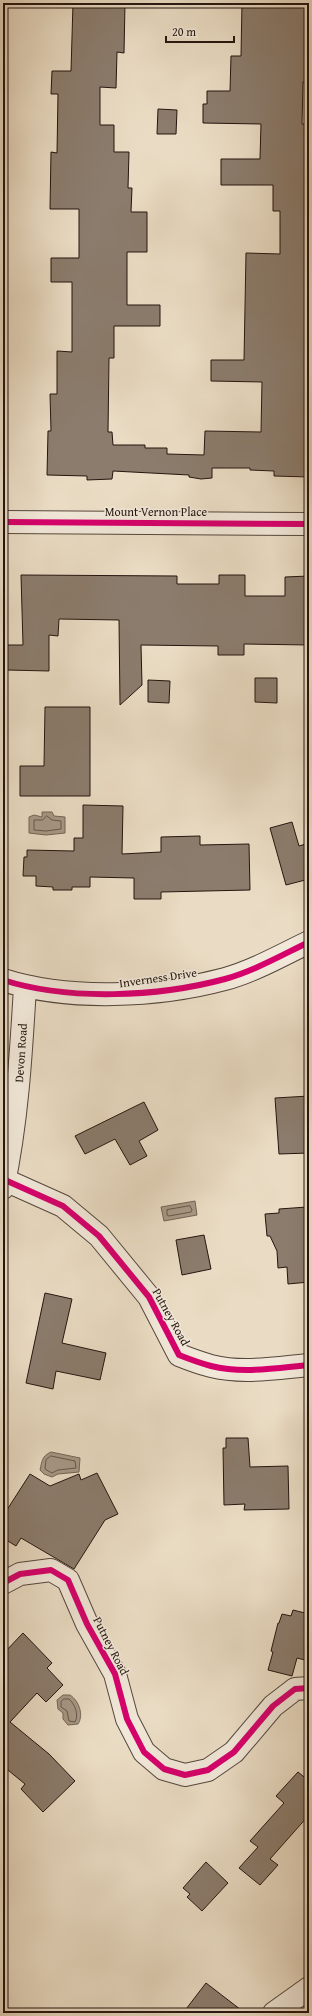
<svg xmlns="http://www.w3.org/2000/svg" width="312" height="2016" font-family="'Gentium Book Plus',serif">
	<rect width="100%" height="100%" fill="#eadcc4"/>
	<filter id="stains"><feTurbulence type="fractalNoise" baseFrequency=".005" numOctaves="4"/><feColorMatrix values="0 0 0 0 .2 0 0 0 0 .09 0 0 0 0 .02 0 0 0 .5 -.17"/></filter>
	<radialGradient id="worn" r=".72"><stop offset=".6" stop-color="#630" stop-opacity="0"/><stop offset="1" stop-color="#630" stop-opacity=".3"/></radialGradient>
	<!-- water -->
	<path fill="#a79886" stroke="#736456" d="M 42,812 L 52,812 L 54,816 L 65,817 L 65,833 L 46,835 L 29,833 L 29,817 L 34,815 L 42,817 Z
		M 195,1201 L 197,1215 L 164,1221 L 161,1207 Z
		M 51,1452 L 80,1458 L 79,1472 L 58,1474 L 52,1477 L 44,1474 L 40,1470 C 42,1461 42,1456 51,1452 Z
		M 63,1695 L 70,1695 C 79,1701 84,1715 78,1724 L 68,1725 L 63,1719 L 63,1713 L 58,1709 L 57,1700 Z"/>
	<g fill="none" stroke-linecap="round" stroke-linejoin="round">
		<!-- shore -->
		<path stroke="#66564a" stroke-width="1" d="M 47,816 L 52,820 L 61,821 L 61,829 L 46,831 L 34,830 L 34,820 L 42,820 Z
			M 190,1206 L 192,1210 L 191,1212 L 169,1216 L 167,1215 L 167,1210 Z
			M 51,1456 L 75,1461 L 76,1468 L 58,1470 L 52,1473 L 45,1469 L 46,1460 Z
			M 64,1699 L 69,1699 C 75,1704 79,1715 75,1722 L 69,1721 L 67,1711 L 61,1707 L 61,1702 Z"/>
	</g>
	<!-- building -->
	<path fill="#8b7c6d" stroke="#24150f" d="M 73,3 L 125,3 L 124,53 L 117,52 L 116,88 L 100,87 L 100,125 L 114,125 L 114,152 L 129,152 L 128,188 L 132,188 L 131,212 L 147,212 L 147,252 L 127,252 L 127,305 L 160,305 L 160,326 L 114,326 L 114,358 L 109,358 L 108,432 L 112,432 L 113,445 L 145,445 L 145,448 L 167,448 L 167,454 L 204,455 L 205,431 L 261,432 L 262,382 L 211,381 L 211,360 L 244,360 L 246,253 L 280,254 L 280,211 L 273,211 L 273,185 L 221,185 L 221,159 L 260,159 L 261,124 L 203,123 L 203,104 L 207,104 L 207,91 L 230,91 L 231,56 L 241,56 L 242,3 L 309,3 L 309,83 L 303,82 L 302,124 L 309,124 L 309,288 L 305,288 L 305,330 L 309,330 L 309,477 L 274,476 L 274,471 L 250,470 L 250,468 L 212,468 L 212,478 L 201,479 L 189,477 L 189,475 L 113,471 L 112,479 L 87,480 L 87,476 L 47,475 L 48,431 L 51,431 L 50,394 L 57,394 L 57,351 L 72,352 L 72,282 L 51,282 L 51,258 L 79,258 L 79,209 L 50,209 L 51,152 L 57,153 L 58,94 L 51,94 L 52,71 L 71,71 Z
		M 158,109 L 177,110 L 176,134 L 157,134 Z
		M 21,575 L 177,576 L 177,584 L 219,584 L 219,575 L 245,575 L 245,596 L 285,596 L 285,577 L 309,576 L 309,645 L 244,644 L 244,655 L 218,655 L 218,646 L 141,645 L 142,685 L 120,705 L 119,620 L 59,619 L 58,636 L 49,635 L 49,671 L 7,670 L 6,645 L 23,645 Z
		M 255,678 L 277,678 L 277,703 L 255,702 Z
		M 148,680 L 170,681 L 169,703 L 148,702 Z
		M 45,707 L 90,707 L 90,796 L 20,796 L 20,766 L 44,766 Z
		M 83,805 L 123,806 L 122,854 L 161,852 L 161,837 L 200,836 L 200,845 L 249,844 L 250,890 L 161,892 L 161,899 L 134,899 L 134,878 L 90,877 L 90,887 L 72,887 L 72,890 L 53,890 L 53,887 L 36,886 L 36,876 L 23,876 L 24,857 L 27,857 L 27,850 L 74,851 L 74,838 L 83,838 Z
		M 292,822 L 299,846 L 309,843 L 309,879 L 286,885 L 270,828 Z
		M 309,1096 L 309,1153 L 279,1154 L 275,1098 Z
		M 144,1102 L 158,1130 L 139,1141 L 147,1156 L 130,1165 L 115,1139 L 85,1154 L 75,1136 Z
		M 307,1207 L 307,1211 L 309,1211 L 309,1282 L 288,1284 L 287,1267 L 278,1268 L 277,1251 L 270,1236 L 267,1236 L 265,1214 L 279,1213 L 279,1209 Z
		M 204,1235 L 211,1269 L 182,1275 L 176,1240 Z
		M 45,1293 L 72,1299 L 62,1343 L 106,1353 L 100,1380 L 56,1371 L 53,1389 L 26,1383 Z
		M 226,1438 L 248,1438 L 250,1467 L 288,1466 L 289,1509 L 244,1510 L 245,1504 L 224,1505 L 223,1448 L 226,1448 Z
		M 97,1473 L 118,1514 L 105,1520 L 74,1569 L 21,1538 L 16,1546 L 3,1538 L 3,1516 L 30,1474 L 50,1486 L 79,1474 L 81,1480 Z
		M 293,1610 L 309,1614 L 309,1661 L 297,1658 L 292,1676 L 268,1670 L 273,1652 L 271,1651 L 278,1623 L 279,1623 L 282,1614 L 291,1616 Z
		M 23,1633 L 52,1663 L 47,1668 L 63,1685 L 46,1702 L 37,1693 L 10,1722 L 49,1754 L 75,1781 L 43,1812 L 21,1789 L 25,1784 L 3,1766 L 3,1654 Z
		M 298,1772 L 309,1781 L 309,1815 L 270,1859 L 278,1865 L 260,1885 L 239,1868 L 258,1847 L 250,1841 L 284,1803 L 276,1796 Z
		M 206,1862 L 228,1883 L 202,1911 L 187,1897 L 190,1894 L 183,1888 Z
		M 206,1983 L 245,2013 L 183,2013 Z"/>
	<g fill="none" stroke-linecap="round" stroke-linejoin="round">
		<!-- minor casing -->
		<g stroke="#56473c" stroke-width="24">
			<path id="minor" d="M 3,522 L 309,524
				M 3,980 C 69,1001 158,997 225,979 C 254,971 282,955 309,942
				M 5,1180 L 63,1206 L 99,1236 L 149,1297 L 179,1355 C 189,1359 200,1363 211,1366 C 243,1374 276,1368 309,1365
				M 3,1188 C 17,1122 21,1055 25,987
				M 3,1583 L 20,1574 L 51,1570 L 68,1580 L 87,1624 L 115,1674 L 127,1719 L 144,1752 L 164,1769 L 185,1775 L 208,1770 L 234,1752 L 273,1706 L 295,1689 L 309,1688
				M 274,2013 L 309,1988"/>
		</g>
		<!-- minor -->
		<use href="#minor" stroke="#f1e8d9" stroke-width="22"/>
		<!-- cycleway casing -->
		<g stroke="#f1e8d9" stroke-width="8">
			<path id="cycleway" d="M 3,522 L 309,524
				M 3,980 C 69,1001 158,997 225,979 C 254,971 282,955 309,942
				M 5,1180 L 63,1206 L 99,1236 L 149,1297 L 179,1355 C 189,1359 200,1363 211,1366 C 243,1374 276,1368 309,1365
				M 3,1583 L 20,1574 L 51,1570 L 68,1580 L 87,1624 L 115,1674 L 127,1719 L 144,1752 L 164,1769 L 185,1775 L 208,1770 L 234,1752 L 273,1706 L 295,1689 L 309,1688"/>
		</g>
		<!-- cycleway -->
		<use href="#cycleway" stroke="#d6006c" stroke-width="6"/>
	</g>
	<g text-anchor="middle" stroke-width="3" stroke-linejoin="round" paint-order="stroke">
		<!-- street labels -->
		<g font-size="12" fill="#24150f" stroke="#f1e8d9">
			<text x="156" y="516">Mount Vernon Place</text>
			<text transform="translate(158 978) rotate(-8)" y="4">Inverness Drive</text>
			<text transform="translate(21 1053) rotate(-86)" y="4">Devon Road</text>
			<text transform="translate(171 1317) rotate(61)" y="4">Putney Road</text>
			<text transform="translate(111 1646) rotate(63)" y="4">Putney Road</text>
		</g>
	</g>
	<!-- margin -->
	<rect width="312" height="2016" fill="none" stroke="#eadcc4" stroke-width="16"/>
	<rect x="4" y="4" width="304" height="2008" fill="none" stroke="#24150f" stroke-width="2"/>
	<rect x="8" y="8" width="296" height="2000" fill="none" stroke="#24150f"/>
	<!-- scale -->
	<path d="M166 36v6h68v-6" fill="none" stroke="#24150f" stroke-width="2"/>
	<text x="172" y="36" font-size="12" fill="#24150f" stroke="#f1e8d9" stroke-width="3" paint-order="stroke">20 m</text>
	<rect width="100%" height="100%" filter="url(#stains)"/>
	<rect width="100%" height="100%" fill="url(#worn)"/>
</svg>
